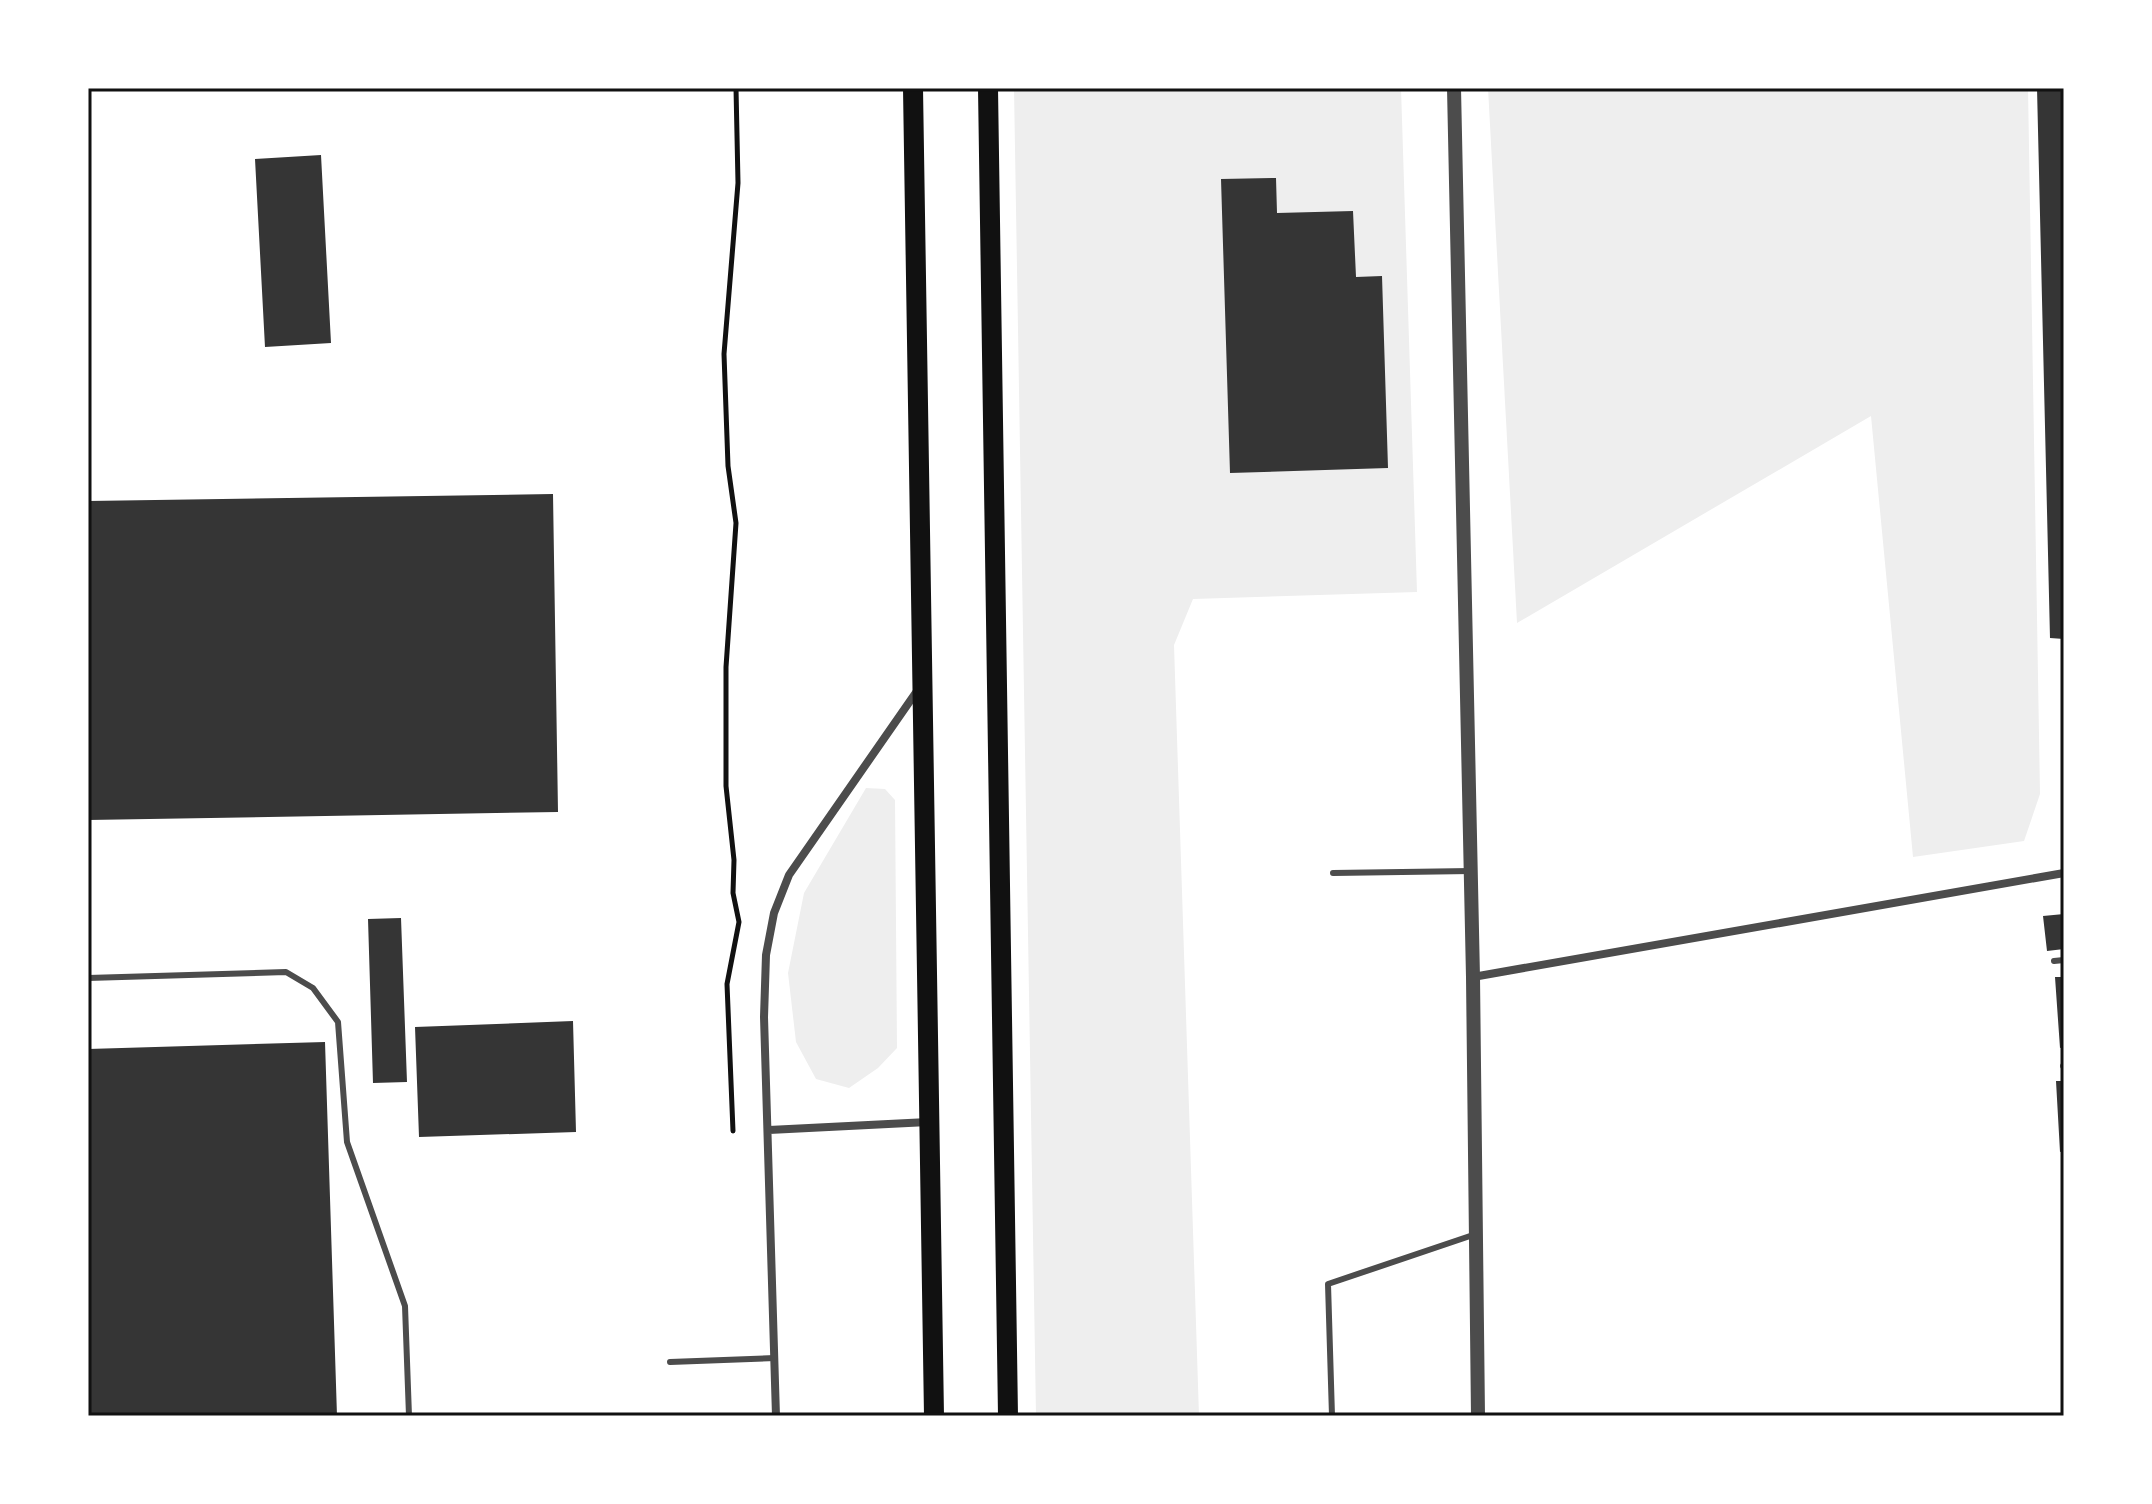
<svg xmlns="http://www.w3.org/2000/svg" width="2152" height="1504" font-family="Montserrat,sans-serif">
	<rect width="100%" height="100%" fill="#fff"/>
	<!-- green -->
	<path fill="#eee" d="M 1014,88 L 1401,88 L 1417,592 L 1193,599 L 1174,645 L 1199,1416 L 1036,1416 Z
		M 1488,88 L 2028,88 L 2040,794 L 2024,841 L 1913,857 L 1871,416 L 1517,623 Z
		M 866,788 L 885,789 L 895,800 L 897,1048 L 878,1068 L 849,1088 L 816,1079 L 796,1042 L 788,973 L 804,893 Z"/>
	<!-- building -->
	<path fill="#353535" d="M 2037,88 L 2064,88 L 2064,639 L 2050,638 Z
		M 321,155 L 331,343 L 265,347 L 255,159 Z
		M 1276,178 L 1277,213 L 1353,211 L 1356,277 L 1382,276 L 1388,468 L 1230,473 L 1221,179 Z
		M 553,494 L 558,812 L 88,820 L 88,501 Z
		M 2064,914 L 2064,949 L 2047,951 L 2043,916 Z
		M 401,918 L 407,1082 L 373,1083 L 368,919 Z
		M 2055,977 L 2064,977 L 2064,1047 L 2060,1048 Z
		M 573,1021 L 576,1132 L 419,1137 L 415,1027 Z
		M 325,1042 L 337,1416 L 88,1416 L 88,1049 Z
		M 2056,1081 L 2064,1081 L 2064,1151 L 2060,1152 Z"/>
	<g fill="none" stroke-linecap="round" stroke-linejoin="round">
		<!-- path -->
		<path stroke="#111" stroke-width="5" d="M 733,1131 L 727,984 L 739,922 L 733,893 L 734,860 L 726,786 L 726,667 L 736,523 L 728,466 L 724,354 L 738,183 L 736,88"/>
		<!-- service -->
		<path stroke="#4c4c4c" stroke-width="6" d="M 1333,873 L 1471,871
			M 2054,961 L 2064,960
			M 88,978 L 286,972 L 313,988 L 338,1022 L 347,1142 L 405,1306 L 409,1416
			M 2063,1066 L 2064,1066
			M 670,1362 L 775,1358
			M 1332,1416 L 1328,1284 L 1476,1234"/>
		<!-- minor -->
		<path stroke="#4c4c4c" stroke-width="8" d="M 1473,977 L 2064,873
			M 769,1130 L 928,1122
			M 776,1416 L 764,1017 L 766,955 L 774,913 L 789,875 L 917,691"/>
		<!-- tertiary -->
		<path stroke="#4c4c4c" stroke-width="14" d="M 1454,88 L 1473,977 L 1478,1416"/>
		<!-- primary -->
		<path stroke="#111" stroke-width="20" d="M 913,88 L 934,1416
			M 988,88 L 1008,1416"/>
	</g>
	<!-- border -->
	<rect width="2152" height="1504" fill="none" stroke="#ffffff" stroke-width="180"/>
	<rect x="90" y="90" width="1972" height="1324" fill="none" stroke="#111" stroke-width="3"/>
</svg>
